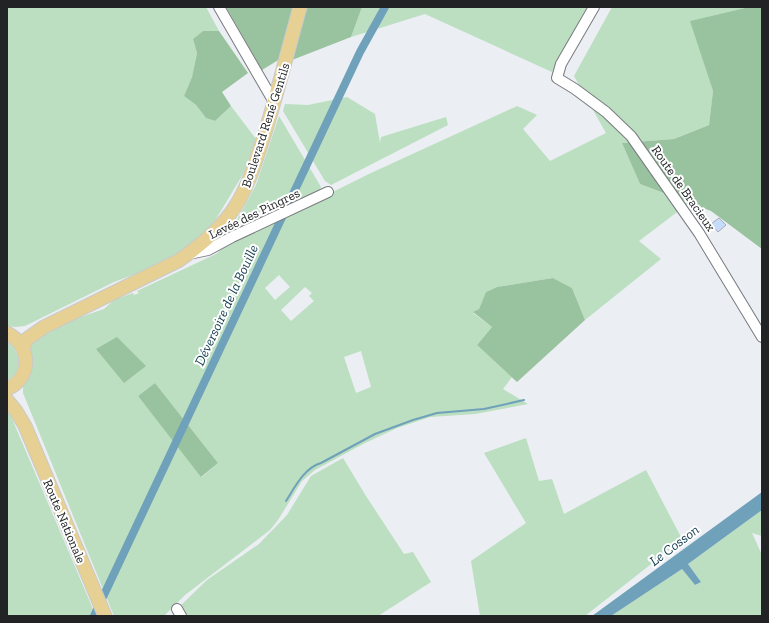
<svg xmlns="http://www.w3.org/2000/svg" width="769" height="623" font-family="'Zilla Slab',serif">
	<rect width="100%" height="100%" fill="#ebeef3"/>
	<!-- green -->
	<path fill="#bbdfc0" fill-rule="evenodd" d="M 7,7 L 206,7 L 219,31 L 203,31 L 193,39 L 197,53 L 192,77 L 184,96 L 196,105 L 206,118 L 215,121 L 231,106 L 256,139 L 243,174 L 213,224 L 201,239 L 160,265 L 114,282 L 25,326 L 15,327 L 7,326 Z
		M 362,7 L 590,7 L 552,72 L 425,14 L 351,37 Z
		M 612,7 L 749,7 L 691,21 L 713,91 L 709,125 L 674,139 L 622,143 L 640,184 L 689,203 L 639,241 L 661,259 L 585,320 L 572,288 L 553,278 L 497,287 L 486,292 L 479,309 L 473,313 L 492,327 L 477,345 L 512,377 L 503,389 L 528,404 L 475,414 L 430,417 L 397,428 L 363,444 L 315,470 L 302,481 L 278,520 L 270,530 L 185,595 L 164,616 L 114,616 L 23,393 L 23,387 L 30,371 L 32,360 L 30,347 L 32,342 L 72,320 L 104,309 L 114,300 L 133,293 L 134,295 L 139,293 L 137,291 L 216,254 L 229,243 L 224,236 L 238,218 L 256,185 L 279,116 L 321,187 L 318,193 L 277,210 L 266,208 L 233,230 L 238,239 L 371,173 L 517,106 L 537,115 L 523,129 L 550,161 L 606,133 L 574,76 ZM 279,275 L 290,287 L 275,300 L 265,288 ZM 305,287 L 312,293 L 309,296 L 314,301 L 291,321 L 281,310 ZM 361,351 L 371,387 L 356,393 L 344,357 ZM 155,383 L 218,463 L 202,477 L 138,396 Z
		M 347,97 L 375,114 L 380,143 L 381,137 L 446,117 L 448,125 L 331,185 L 325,181 L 283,111 L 285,104 L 308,105 Z
		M 7,341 C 20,352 25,371 7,381 Z
		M 7,411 L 10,414 L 96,616 L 7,616 Z
		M 526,438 L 539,481 L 552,479 L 564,514 L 646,470 L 681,537 L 674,546 L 585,616 L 480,616 L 471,561 L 526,523 L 484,453 Z
		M 343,458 L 366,496 L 404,554 L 413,552 L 431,582 L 378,616 L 181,616 L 177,609 L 207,580 L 259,544 L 287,515 L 311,476 Z
		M 762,510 L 762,536 L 752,533 L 762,555 L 762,616 L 611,616 L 682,569 L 695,585 L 701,582 L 688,564 Z"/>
	<!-- forest -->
	<path fill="#99c29f" d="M 226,7 L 293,7 L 280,59 L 262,70 Z
		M 306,7 L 362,7 L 351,37 L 292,60 Z
		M 749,7 L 762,7 L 762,249 L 711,211 L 640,184 L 622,143 L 674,139 L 709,125 L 713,91 L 690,21 Z
		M 203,31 L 219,31 L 248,73 L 222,92 L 231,106 L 215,121 L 206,118 L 196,105 L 184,96 L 192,77 L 197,53 L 193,39 Z
		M 553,278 L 572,288 L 585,320 L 517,382 L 477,345 L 492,327 L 473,312 L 479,309 L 486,292 L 497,287 Z
		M 117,337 L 146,366 L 124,383 L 96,349 Z
		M 155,383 L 218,463 L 201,477 L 138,396 Z"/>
	<!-- water -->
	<path fill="#6fa1ba" d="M 762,492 L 762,510 L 688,564 L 701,582 L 695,585 L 682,569 L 611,616 L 592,616 Z"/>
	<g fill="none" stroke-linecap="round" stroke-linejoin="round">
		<!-- stream -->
		<path stroke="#6fa1ba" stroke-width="2" d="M 286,501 C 295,487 304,468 321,463 L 375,434 L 413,420 L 437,413 L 484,409 L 524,400"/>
		<!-- canal -->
		<path stroke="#6fa1ba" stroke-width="8" d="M 94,616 L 360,52 L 385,7"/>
	</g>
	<!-- building -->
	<path fill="#c5dcfd" stroke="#a9acb1" d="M 719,218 L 726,225 L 718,232 L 711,224 Z"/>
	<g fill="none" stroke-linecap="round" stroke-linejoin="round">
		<!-- minor casing -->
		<g stroke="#787b7f" stroke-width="12">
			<path id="minor" d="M 219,7 L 274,102
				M 594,7 L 561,64 L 557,78 L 575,89 L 606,112 L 631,136 L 699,233 L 762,337
				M 189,254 L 208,250 L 232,237 L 328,192
				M 177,609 L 181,616"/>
		</g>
		<!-- major casing -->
		<g stroke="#cacacb" stroke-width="15">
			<path id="major" d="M 7,333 C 31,345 33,378 7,389
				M 23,348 L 27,339 L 44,327 L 178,261 C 197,248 216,233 230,214 C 247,192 255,163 264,136 C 277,94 288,50 300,7
				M 7,400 L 16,411 L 25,426 L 105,616"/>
		</g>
		<!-- minor -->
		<use href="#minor" stroke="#fff" stroke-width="10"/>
		<!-- major -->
		<use href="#major" stroke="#e6d093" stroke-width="13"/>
	</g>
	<g text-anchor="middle" stroke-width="4" stroke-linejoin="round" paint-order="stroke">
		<!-- street labels -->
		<g font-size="13" fill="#222325" stroke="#fff">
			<text transform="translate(265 125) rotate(-72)" y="5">Boulevard René Gentils</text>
			<text transform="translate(684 188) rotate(55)" y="5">Route de Bracieux</text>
			<text transform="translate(254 213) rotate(-26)" y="5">Levée des Pingres</text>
			<text transform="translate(65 521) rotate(67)" y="5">Route Nationale</text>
		</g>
		<!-- water labels -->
		<g font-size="14" font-style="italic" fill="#113c4f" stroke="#fff">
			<text transform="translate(226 305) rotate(-65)" y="5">Déversoire de la Bouille</text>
			<text transform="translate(674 545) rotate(-37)" y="5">Le Cosson</text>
		</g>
	</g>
	<!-- border -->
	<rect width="769" height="623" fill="none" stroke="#222325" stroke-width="16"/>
</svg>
